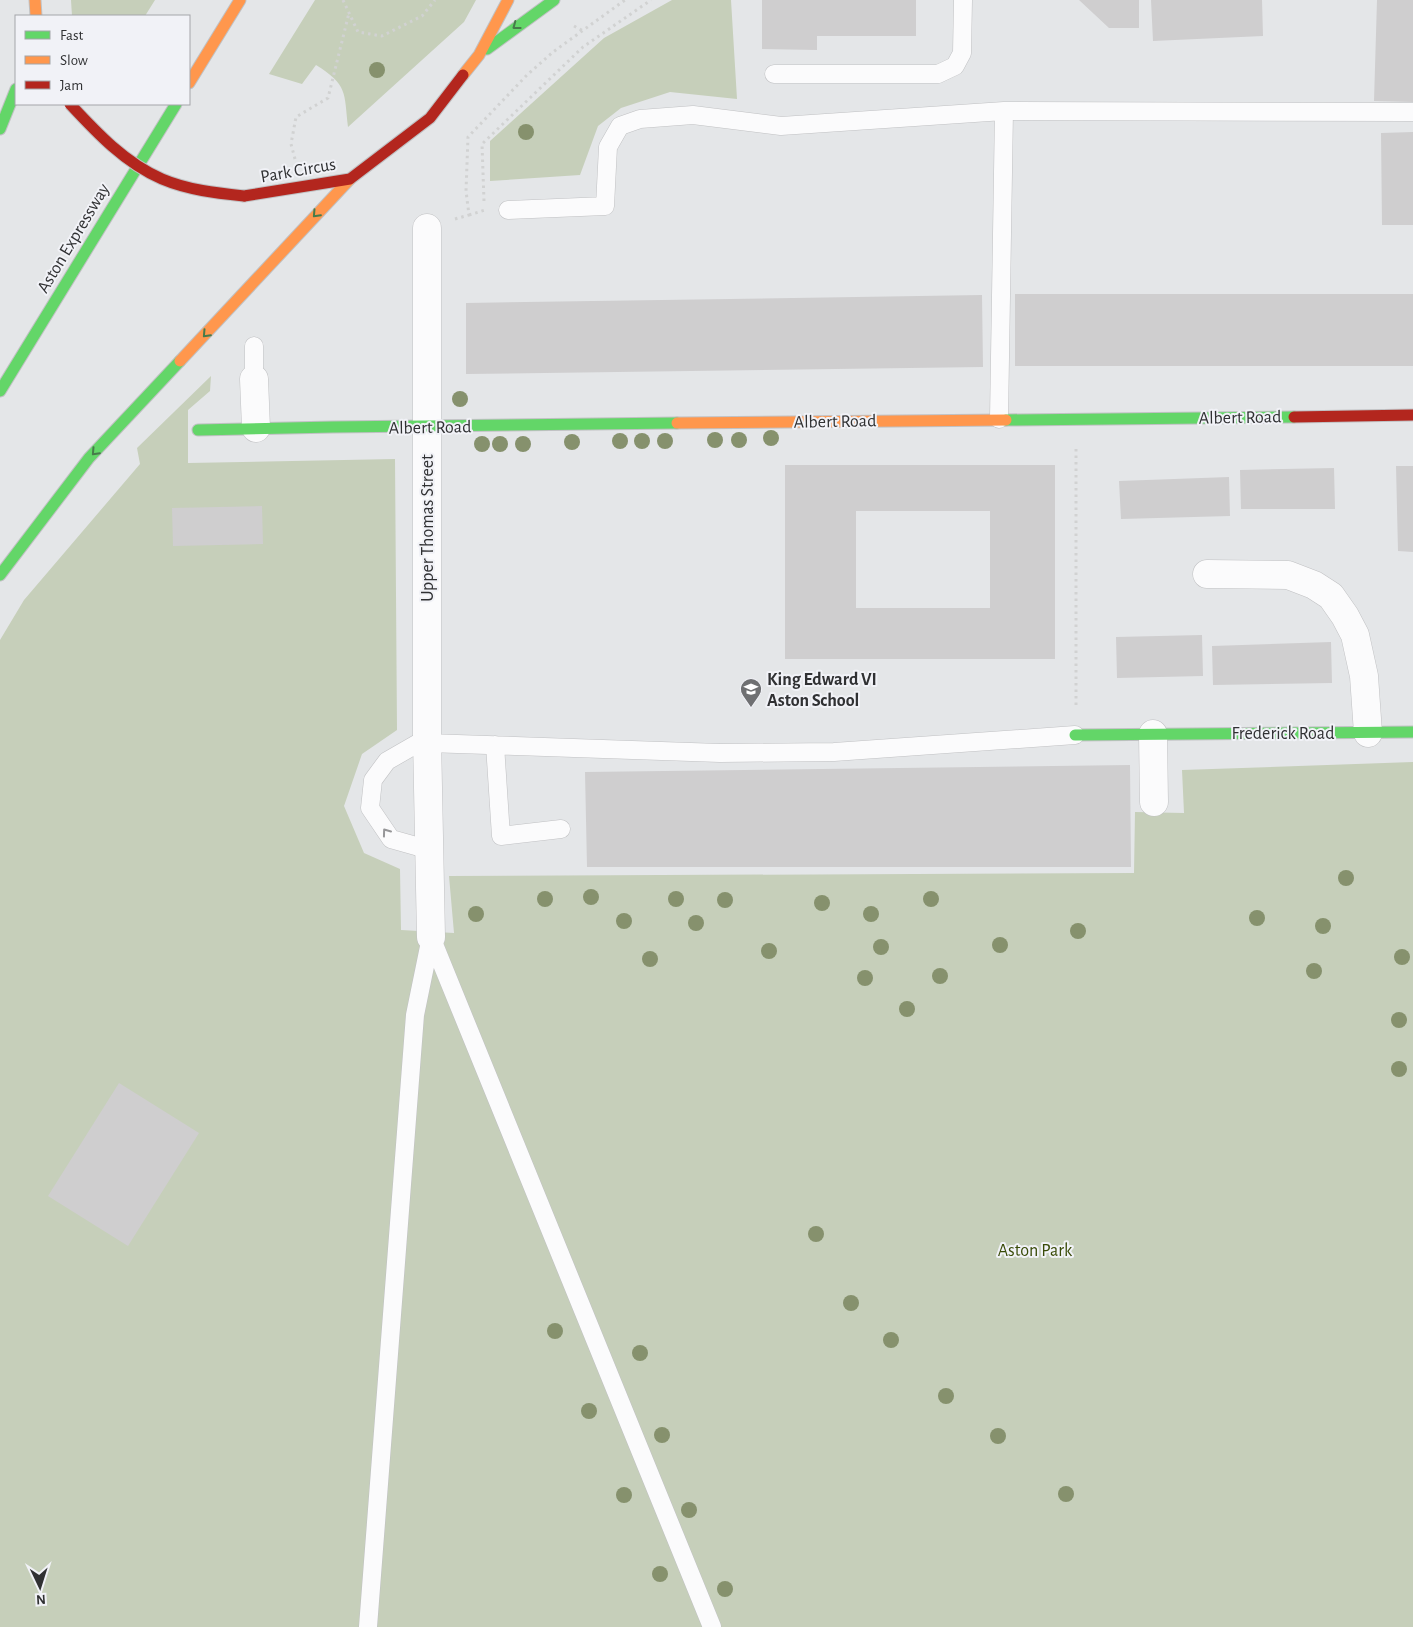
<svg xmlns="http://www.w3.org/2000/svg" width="1413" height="1627" font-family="'Alegreya Sans',sans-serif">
	<rect width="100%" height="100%" fill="#e4e6e8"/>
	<!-- green -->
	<path fill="#c6cfba" d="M 71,0 L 155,0 L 145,16 L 72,16 Z
		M 315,0 L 476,0 L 464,22 L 348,127 C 344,92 348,85 316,65 L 302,84 L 269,74 Z
		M 672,0 L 731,0 L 737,99 L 670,92 L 621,108 L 598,126 L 580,175 L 490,181 L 490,141 L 604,38 Z
		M 211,376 L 210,391 L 188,410 L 188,463 L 395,459 L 397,730 L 362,754 L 344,806 L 364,853 L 400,869 L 401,930 L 454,933 L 449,876 L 1134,873 L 1135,812 L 1184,813 L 1182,770 L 1413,762 L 1413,1627 L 0,1627 L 0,640 L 24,600 L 140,464 L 137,448 Z"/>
	<!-- building -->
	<path fill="#cfcecf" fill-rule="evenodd" d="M 762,0 L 916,0 L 916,36 L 817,36 L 817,50 L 762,49 Z
		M 1079,0 L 1139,0 L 1139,28 L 1109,28 Z
		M 1151,0 L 1262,0 L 1263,36 L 1153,41 Z
		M 1377,0 L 1413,0 L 1413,102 L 1374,101 Z
		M 1413,132 L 1413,225 L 1382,225 L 1381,133 Z
		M 1015,294 L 1413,294 L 1413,366 L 1015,366 Z
		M 982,295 L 983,367 L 466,374 L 466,303 Z
		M 785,465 L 1055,465 L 1055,659 L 785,659 ZM 856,511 L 990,511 L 990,608 L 856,608 Z
		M 1396,466 L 1413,466 L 1413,552 L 1398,551 Z
		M 1334,468 L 1335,509 L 1241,509 L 1240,470 Z
		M 1229,477 L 1230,516 L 1121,519 L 1119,481 Z
		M 262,506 L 263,544 L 173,546 L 172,508 Z
		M 1202,635 L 1203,676 L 1117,678 L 1116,637 Z
		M 1331,642 L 1332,683 L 1213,685 L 1212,646 Z
		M 1130,765 L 1131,867 L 587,867 L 585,772 Z
		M 119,1083 L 199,1133 L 128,1246 L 48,1196 Z"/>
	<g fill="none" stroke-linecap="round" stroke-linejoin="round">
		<!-- lane casing -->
		<g stroke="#c0c1c3" stroke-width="19">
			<path id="lane" d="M 774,74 L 938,74 L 955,66 L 962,53 L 963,0
				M 508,210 L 605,206 L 608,147 L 620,126 L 640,119 L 693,115 L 781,126 L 1004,111 L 1413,112
				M 254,379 L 254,346
				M 999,419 L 1004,111
				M 427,738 L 387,761 L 373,780 L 370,808 L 391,839 L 430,850
				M 427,743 L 720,753 L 834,752 L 1075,735
				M 495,745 L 501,836 L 561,829
				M 431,937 L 712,1627
				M 368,1627 L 415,1015 L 431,937"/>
		</g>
		<!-- street casing -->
		<g stroke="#c0c1c3" stroke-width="29">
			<path id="street" d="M 427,228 L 427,738 L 431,937
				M 254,379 L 256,428
				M 1207,574 L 1288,575 L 1314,585 L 1331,596 L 1345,616 L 1355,635 L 1364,676 L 1368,733
				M 1153,734 L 1154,802"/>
		</g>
		<!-- fast casing -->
		<g stroke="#c0c1c3" stroke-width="13">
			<path id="fast" d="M 487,49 L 554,0
				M 0,129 L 16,89
				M 0,391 L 176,104
				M 1006,420 L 1294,417
				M 198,430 L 333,427 L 677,423
				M 0,575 L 89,458 L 180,361
				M 1075,735 L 1413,732"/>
		</g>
		<!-- slow casing -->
		<g stroke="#c0c1c3" stroke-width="13">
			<path id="slow" d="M 35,0 L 36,16
				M 463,75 L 479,55 L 508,0
				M 189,83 L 240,0
				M 180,361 L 350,179
				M 677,423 L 1006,420"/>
		</g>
		<!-- jam casing -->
		<g stroke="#c0c1c3" stroke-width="13">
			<path id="jam" d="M 244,196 L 350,179 L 430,118 L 463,75
				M 1294,417 L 1413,415"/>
		</g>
		<!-- path -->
		<path stroke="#d1d2d2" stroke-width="3" stroke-dasharray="2.5 4" stroke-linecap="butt" d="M 343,0 L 358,32 L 382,36 L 422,16 L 435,0
			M 574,26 L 583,31
			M 295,159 L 291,144 L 296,117 L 328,98 L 349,13
			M 484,201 L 482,144 L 583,47 L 651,0
			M 469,215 L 485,210
			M 455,219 L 469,215 L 466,191 L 468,137 L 527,75 L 553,52 L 625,0
			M 1076,705 L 1076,449"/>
		<!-- lane -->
		<use href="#lane" stroke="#fbfbfc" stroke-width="18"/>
		<!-- street -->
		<use href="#street" stroke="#fbfbfc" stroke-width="28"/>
		<!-- fast -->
		<use href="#fast" stroke="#63d668" stroke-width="11"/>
		<!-- slow -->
		<use href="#slow" stroke="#ff974d" stroke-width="11"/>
		<!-- jam -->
		<use href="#jam" stroke="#b3261e" stroke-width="11"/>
		<!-- jam-bridge casing -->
		<g stroke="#c0c1c3" stroke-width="13" stroke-linecap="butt">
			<path id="jam-bridge" d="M 70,104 C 97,133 125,163 162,179 C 188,190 216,193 244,196"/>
		</g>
		<!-- jam-bridge -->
		<use href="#jam-bridge" stroke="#b3261e" stroke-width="11"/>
	</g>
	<!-- trees -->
	<g fill="#86916d">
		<circle cx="377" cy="70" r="8"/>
		<circle cx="526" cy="132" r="8"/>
		<circle cx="460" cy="399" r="8"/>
		<circle cx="771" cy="438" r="8"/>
		<circle cx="715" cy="440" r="8"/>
		<circle cx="739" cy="440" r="8"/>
		<circle cx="620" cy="441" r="8"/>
		<circle cx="642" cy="441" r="8"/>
		<circle cx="665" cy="441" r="8"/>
		<circle cx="572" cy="442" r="8"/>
		<circle cx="482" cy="444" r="8"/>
		<circle cx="500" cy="444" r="8"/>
		<circle cx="523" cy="444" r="8"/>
		<circle cx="1346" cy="878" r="8"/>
		<circle cx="591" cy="897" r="8"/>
		<circle cx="545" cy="899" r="8"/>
		<circle cx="676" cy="899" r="8"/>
		<circle cx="931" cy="899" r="8"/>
		<circle cx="725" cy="900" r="8"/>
		<circle cx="822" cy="903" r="8"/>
		<circle cx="476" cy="914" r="8"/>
		<circle cx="871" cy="914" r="8"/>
		<circle cx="1257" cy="918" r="8"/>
		<circle cx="624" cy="921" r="8"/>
		<circle cx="696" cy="923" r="8"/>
		<circle cx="1323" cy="926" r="8"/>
		<circle cx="1078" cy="931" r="8"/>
		<circle cx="1000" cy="945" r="8"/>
		<circle cx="881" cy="947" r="8"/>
		<circle cx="769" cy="951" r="8"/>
		<circle cx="1402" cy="957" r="8"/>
		<circle cx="650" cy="959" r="8"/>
		<circle cx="1314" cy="971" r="8"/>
		<circle cx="940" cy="976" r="8"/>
		<circle cx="865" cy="978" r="8"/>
		<circle cx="907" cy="1009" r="8"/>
		<circle cx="1399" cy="1020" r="8"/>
		<circle cx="1399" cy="1069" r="8"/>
		<circle cx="816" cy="1234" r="8"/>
		<circle cx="851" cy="1303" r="8"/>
		<circle cx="555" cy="1331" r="8"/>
		<circle cx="891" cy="1340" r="8"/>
		<circle cx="640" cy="1353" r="8"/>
		<circle cx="946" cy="1396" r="8"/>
		<circle cx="589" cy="1411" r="8"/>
		<circle cx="662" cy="1435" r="8"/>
		<circle cx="998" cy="1436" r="8"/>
		<circle cx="1066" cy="1494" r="8"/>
		<circle cx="624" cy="1495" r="8"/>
		<circle cx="689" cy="1510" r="8"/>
		<circle cx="660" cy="1574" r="8"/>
		<circle cx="725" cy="1589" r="8"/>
	</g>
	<!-- one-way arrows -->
	<defs><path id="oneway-chevron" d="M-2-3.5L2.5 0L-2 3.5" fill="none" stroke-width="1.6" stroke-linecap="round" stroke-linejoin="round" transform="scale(1.25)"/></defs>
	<g stroke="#477b4b">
		<use href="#oneway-chevron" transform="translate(516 26) rotate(143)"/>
		<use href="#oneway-chevron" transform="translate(316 214) rotate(133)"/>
		<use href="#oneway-chevron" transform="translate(206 334) rotate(133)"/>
		<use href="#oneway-chevron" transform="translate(95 452) rotate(133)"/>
	</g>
	<use stroke="#969698" href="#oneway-chevron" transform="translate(386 832) rotate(-126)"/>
	<!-- icons -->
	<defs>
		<g id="school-pin" transform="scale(1.125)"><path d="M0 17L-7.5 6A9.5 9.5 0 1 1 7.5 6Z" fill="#6f7072" stroke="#f1f2f7"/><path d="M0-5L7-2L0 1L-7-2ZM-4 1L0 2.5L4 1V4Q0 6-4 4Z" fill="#fff"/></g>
	</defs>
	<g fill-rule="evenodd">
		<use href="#school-pin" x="751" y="689"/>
	</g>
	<g text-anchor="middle" stroke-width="4" stroke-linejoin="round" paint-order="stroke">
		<!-- street labels -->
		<g font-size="18" fill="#303133" stroke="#f1f2f7">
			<text transform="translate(298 170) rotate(-10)" y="6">Park Circus</text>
			<text transform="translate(73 238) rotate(-59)" y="6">Aston Expressway</text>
			<text transform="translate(1240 417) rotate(-1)" y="6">Albert Road</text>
			<text transform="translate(835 421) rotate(-1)" y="6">Albert Road</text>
			<text transform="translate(430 427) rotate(-1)" y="6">Albert Road</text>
			<text transform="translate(427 528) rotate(-90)" y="6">Upper Thomas Street</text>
			<text x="1283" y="739">Frederick Road</text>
		</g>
		<!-- poi labels -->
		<g font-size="18" font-weight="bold" fill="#303133" stroke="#f1f2f7" text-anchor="start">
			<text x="767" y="685">King Edward VI<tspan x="767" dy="21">Aston School</tspan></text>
		</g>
		<!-- park labels -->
		<g font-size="18" fill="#394b08" stroke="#f1f2f7">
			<text x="1035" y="1256">Aston Park</text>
		</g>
	</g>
	<!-- legend -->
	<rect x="15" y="15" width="175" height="90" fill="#f1f2f7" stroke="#a4a5a9"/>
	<rect x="25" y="31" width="25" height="8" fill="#63d668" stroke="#a4a5a9"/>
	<text x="60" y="40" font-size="15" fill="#303133">Fast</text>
	<rect x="25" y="56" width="25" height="8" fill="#ff974d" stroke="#a4a5a9"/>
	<text x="60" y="65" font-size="15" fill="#303133">Slow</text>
	<rect x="25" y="81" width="25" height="8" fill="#b3261e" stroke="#a4a5a9"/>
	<text x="60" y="90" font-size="15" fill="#303133">Jam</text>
	<!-- north arrow -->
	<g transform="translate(40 1587) rotate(176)" stroke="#f1f2f7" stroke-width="4" paint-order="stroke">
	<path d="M0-4L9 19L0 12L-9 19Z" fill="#303133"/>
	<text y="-8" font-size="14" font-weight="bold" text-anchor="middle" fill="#303133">N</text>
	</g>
</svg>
